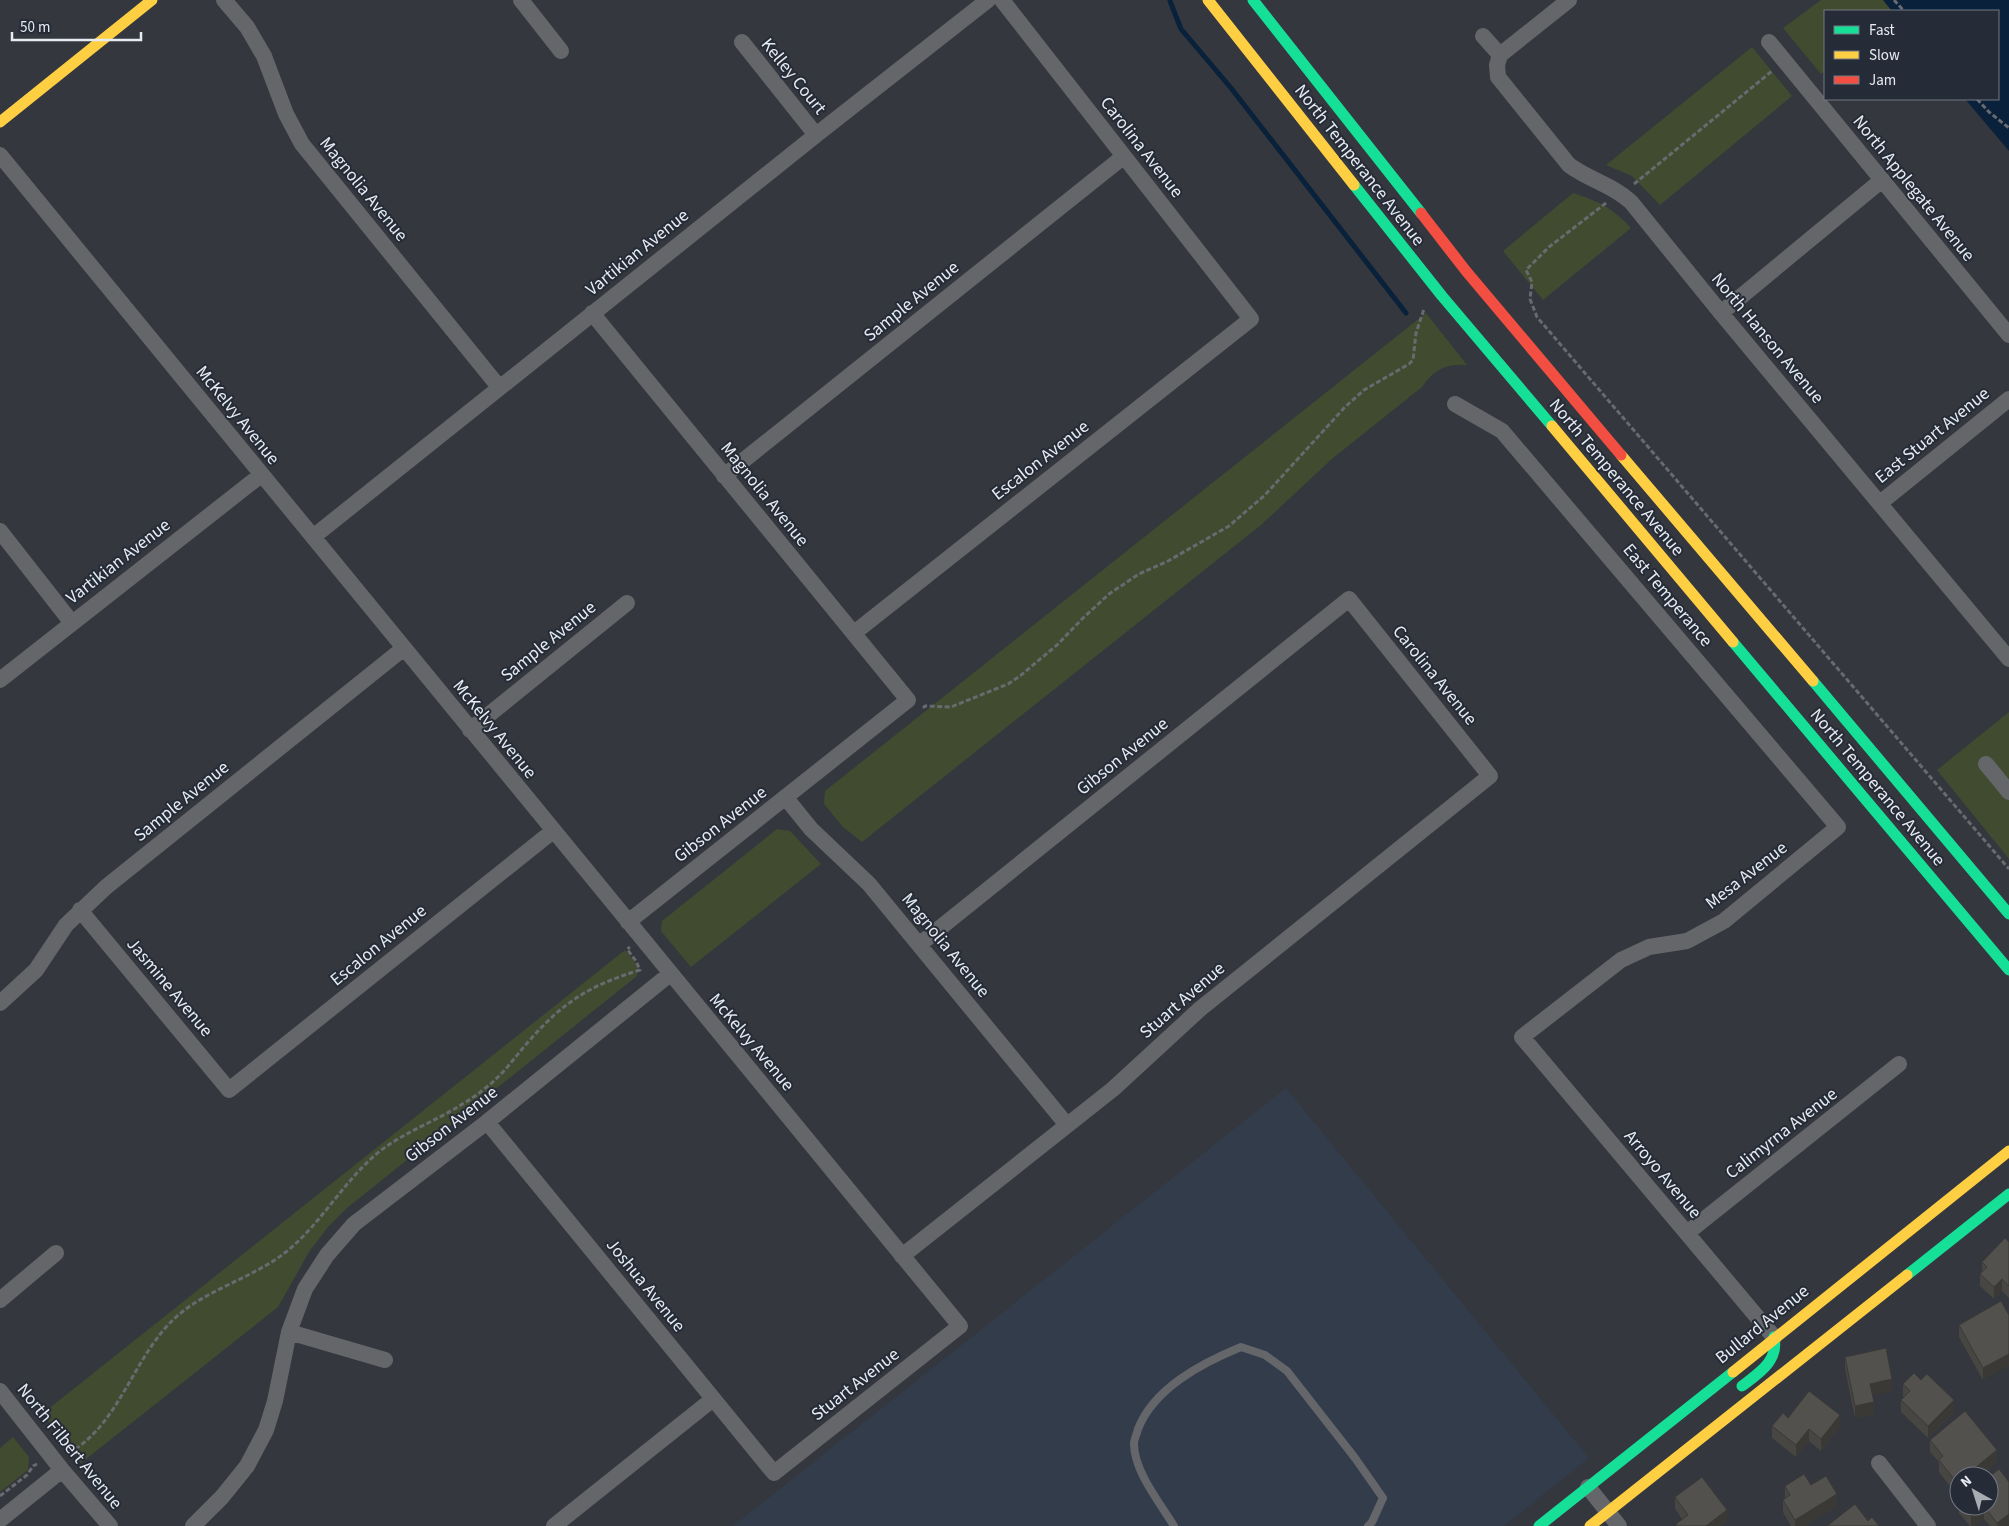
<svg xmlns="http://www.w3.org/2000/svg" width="2009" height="1526" font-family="'Source Sans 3',sans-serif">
	<rect width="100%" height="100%" fill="#34373d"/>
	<!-- built -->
	<path fill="#333c4b" d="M 1286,1088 L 1589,1458 L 1504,1526 L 733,1526 Z"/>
	<!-- green -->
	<path fill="#414b30" d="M 1821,0 L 1883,0 L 1892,11 L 1825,11 L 1825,71 L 1821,74 L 1783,28 Z
		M 1752,47 L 1792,96 L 1660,205 L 1632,176 L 1606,165 Z
		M 1573,193 C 1598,201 1613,208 1631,228 L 1543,300 L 1503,251 Z
		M 1426,313 L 1467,365 C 1447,363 1433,370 1422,387 L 1333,458 L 1261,525 L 862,842 L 843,827 L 824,804 L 825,791 Z
		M 2009,712 L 2009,859 L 1937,770 Z
		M 777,829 L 790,831 L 821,864 L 691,967 L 661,931 L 662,921 Z
		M 625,950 L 638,966 L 637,976 L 347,1208 L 328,1227 L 309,1252 L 278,1307 L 81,1463 L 42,1414 Z
		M 13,1437 L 29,1457 L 28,1470 L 0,1492 L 0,1448 Z"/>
	<!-- water -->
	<path fill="#09213a" d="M 1883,0 L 2009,0 L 2009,151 L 1965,99 L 1998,99 L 1998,11 L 1892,11 Z"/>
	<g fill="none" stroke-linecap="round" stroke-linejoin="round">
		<!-- stream -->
		<path stroke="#09213a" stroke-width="5" d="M 1170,1 L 1181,29 L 1231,88 L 1406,313"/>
		<!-- path -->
		<path stroke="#686a6f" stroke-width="3" stroke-dasharray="5 2.5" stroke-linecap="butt" d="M 1894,0 L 1904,11
			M 1977,99 L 1989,112 L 2009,128
			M 1634,184 L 1772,71
			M 1606,203 L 1549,247 L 1526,270 L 1532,282 L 1530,299 L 1537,317 L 2009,869
			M 923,708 L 925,706 L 951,707 L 1008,684 L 1020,676 L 1057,645 L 1082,619 L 1109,594 L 1139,574 L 1168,561 L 1229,526 L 1265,495 L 1345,407 L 1364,390 L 1409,364 L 1413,360 L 1416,333 L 1424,309
			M 69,1453 C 120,1424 133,1357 175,1318 C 205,1290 253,1278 286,1252 C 322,1223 344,1180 380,1151 C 396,1139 412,1131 430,1122 C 454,1110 480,1095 499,1076 C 510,1065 519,1052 529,1041 C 564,1001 591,985 640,970 L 636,961 L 627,949 L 630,947
			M 0,1496 L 27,1475 L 33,1466 L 37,1464"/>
		<!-- lane -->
		<path stroke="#64666a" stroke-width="8" d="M 1174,1526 C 1160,1503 1134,1471 1134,1444 C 1134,1439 1137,1434 1138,1429 C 1154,1388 1202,1363 1241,1347 L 1265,1355 L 1287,1371 L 1355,1458 L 1383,1498 L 1372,1522 L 1368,1526"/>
		<!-- street -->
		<path stroke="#64666a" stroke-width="16" d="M 224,0 L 247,27 L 264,56 L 286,114 L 302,144 L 499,387
			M 521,0 L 561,51
			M 1483,36 L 1500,55
			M 742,42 L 816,135
			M 1769,42 L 2009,335
			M 1500,55 L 1497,65 L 1498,77 L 1569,165 C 1589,180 1613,185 1631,202 L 1721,313 L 2009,659
			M 1500,55 L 1569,0
			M 0,155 L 960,1326 L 774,1473 L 487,1122
			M 592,313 L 908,700 L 628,922
			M 1721,313 L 1882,180
			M 1455,404 L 1502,431 L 1838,827 L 1724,921 L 1687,941 L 1649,947 L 1621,960 L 1522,1037 L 1774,1337
			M 724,476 L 1123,157
			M 1880,503 L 2009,399
			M 0,531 L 72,623
			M 313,537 L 816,135 L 988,0
			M 854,633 L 1251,319 L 1002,0
			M 0,680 L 261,475
			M 470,730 L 627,603
			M 1986,764 L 2009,792
			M 786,798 L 811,829 L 869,884 L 1067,1125
			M 80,910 L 229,1090 L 553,831
			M 0,1003 L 36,970 L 66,925 L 106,887 L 404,648
			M 1687,1233 L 1899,1064
			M 902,1256 L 1113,1089 L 1200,1009 L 1490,776 L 1349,599 L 920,944
			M 0,1300 L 56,1253
			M 289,1332 L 385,1360
			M 0,1391 L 62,1470 L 110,1526
			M 1879,1463 L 1928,1526
			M 1588,1487 L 1619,1526
			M 0,1520 L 62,1470
			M 193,1526 L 222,1497 L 247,1466 L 266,1430 L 275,1401 L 289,1332 L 305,1289 L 327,1255 L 354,1224 L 487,1122 L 670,974
			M 554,1526 L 713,1399"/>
		<!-- fast -->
		<path stroke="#16e098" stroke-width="11" d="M 1253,0 L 1421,213
			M 1354,185 L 1442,296 L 1552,426
			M 1733,642 L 2009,970
			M 1813,681 L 2009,914
			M 1907,1275 L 2009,1194
			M 1742,1386 C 1759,1373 1779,1361 1774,1337
			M 1539,1526 L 1733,1372"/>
		<!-- slow -->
		<path stroke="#ffcf43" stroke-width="11" d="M 1208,0 L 1354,185
			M 0,122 L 152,0
			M 1552,426 L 1733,642
			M 1621,455 L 1813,681
			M 1733,1372 L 2009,1151
			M 1590,1526 L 1907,1275"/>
		<!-- jam -->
		<path stroke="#f24e42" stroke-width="11" d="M 1421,213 L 1466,271 L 1621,455"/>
	</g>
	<!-- wall -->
	<path fill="#474642" d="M 2009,1242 L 2009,1298 L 2002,1291 L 1994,1299 L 1980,1286 L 1980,1274 L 1982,1272 L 1982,1262 Z
		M 2001,1301 L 1983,1380 L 1959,1337 L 1959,1325 Z
		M 1845,1357 L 1892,1391 L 1873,1395 L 1874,1414 L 1855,1418 L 1845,1369 Z
		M 1903,1384 L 1954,1412 L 1928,1438 L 1901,1412 L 1901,1400 L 1904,1397 L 1903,1396 Z
		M 1788,1418 L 1840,1427 L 1821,1451 L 1809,1441 L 1796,1457 L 1772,1438 L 1772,1426 Z
		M 1930,1440 L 1997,1462 L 1980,1476 L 1959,1476 L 1959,1493 L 1957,1495 L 1939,1472 L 1939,1462 L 1930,1452 Z
		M 1811,1485 L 1837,1506 L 1805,1526 L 1791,1526 L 1783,1512 L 1783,1500 L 1785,1499 L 1785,1486 Z
		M 1675,1497 L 1727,1522 L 1721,1526 L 1676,1526 L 1676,1524 L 1682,1519 L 1675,1509 Z
		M 1959,1506 L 1989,1506 L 2009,1526 L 1990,1526 L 1984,1519 L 1974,1526 L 1970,1526 L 1959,1513 Z"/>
	<!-- shaded-wall -->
	<path fill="#3a3936" d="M 2002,1279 L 2002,1291 L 1994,1299 L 1994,1287 Z
		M 2009,1354 L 2009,1366 L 1983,1380 L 1983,1368 Z
		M 1892,1379 L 1892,1391 L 1870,1396 L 1870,1384 Z
		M 1954,1400 L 1954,1412 L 1928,1438 L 1928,1426 Z
		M 1874,1402 L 1874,1414 L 1855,1418 L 1855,1406 Z
		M 1840,1415 L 1840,1427 L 1821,1451 L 1821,1439 Z
		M 1809,1429 L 1809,1441 L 1796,1457 L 1796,1445 Z
		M 1997,1450 L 1997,1462 L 1980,1476 L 1965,1476 Z
		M 1959,1481 L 1959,1493 L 1957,1495 L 1957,1483 Z
		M 1837,1494 L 1837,1506 L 1805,1526 L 1795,1526 L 1795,1520 Z
		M 1984,1506 L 1984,1519 L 1974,1526 L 1971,1526 L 1971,1516 Z
		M 1727,1510 L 1727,1522 L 1721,1526 L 1706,1526 Z
		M 2009,1514 L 2009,1526 L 1997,1526 L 1997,1523 Z"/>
	<!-- building -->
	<path fill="#53514d" stroke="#3a3936" d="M 2005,1238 L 2009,1242 L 2009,1286 L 2002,1279 L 1994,1287 L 1980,1274 L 1987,1267 L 1982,1262 Z
		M 2001,1301 L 2009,1315 L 2009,1354 L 1983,1368 L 1959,1325 Z
		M 1886,1348 L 1892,1379 L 1870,1384 L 1874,1402 L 1855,1406 L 1845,1357 Z
		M 1914,1373 L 1921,1380 L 1927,1374 L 1954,1400 L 1928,1426 L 1901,1400 L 1910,1391 L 1903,1384 Z
		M 1809,1391 L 1840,1415 L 1821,1439 L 1809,1429 L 1796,1445 L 1772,1426 L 1783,1413 L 1788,1418 Z
		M 1965,1411 L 1997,1450 L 1965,1476 L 1959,1476 L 1959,1481 L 1957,1483 L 1939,1460 L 1943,1456 L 1930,1440 Z
		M 1999,1469 L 2009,1482 L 2009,1514 L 1997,1523 L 1984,1506 L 1971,1516 L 1963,1506 L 1989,1506 L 1989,1477 Z
		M 1804,1474 L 1811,1485 L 1826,1476 L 1837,1494 L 1795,1520 L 1783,1500 L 1790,1495 L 1785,1486 Z
		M 1702,1477 L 1727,1510 L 1706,1526 L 1677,1526 L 1676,1524 L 1688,1515 L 1675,1497 Z
		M 1855,1504 L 1868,1521 L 1872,1517 L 1879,1526 L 1827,1526 Z"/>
	<g text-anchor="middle" stroke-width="4" stroke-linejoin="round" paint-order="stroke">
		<!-- street labels -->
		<g font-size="18" fill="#e7ecf3" stroke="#262c37">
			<text transform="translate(794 76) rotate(51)" y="6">Kelley Court</text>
			<text transform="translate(1142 147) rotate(52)" y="6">Carolina Avenue</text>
			<text transform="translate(1360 165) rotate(52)" y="6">North Temperance Avenue</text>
			<text transform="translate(1914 188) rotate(51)" y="6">North Applegate Avenue</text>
			<text transform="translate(364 189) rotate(51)" y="6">Magnolia Avenue</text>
			<text transform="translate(637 252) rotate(-39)" y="6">Vartikian Avenue</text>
			<text transform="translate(911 301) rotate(-39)" y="6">Sample Avenue</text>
			<text transform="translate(1768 338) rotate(50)" y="6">North Hanson Avenue</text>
			<text transform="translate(238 415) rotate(51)" y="6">McKelvy Avenue</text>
			<text transform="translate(1932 435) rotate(-39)" y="6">East Stuart Avenue</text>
			<text transform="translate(1040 460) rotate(-38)" y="6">Escalon Avenue</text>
			<text transform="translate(1617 477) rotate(50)" y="6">North Temperance Avenue</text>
			<text transform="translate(765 494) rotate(51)" y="6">Magnolia Avenue</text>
			<text transform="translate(118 561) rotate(-38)" y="6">Vartikian Avenue</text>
			<text transform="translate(1668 595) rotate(50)" y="6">East Temperance</text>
			<text transform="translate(548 641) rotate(-39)" y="6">Sample Avenue</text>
			<text transform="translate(1435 675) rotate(51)" y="6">Carolina Avenue</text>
			<text transform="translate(495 729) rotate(51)" y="6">McKelvy Avenue</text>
			<text transform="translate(1122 756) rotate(-39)" y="6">Gibson Avenue</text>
			<text transform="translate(1878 787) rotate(50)" y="6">North Temperance Avenue</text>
			<text transform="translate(181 801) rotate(-39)" y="6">Sample Avenue</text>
			<text transform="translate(720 824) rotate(-38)" y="6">Gibson Avenue</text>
			<text transform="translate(1746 875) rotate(-38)" y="6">Mesa Avenue</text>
			<text transform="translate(378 945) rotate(-39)" y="6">Escalon Avenue</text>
			<text transform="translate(946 945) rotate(51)" y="6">Magnolia Avenue</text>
			<text transform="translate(170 987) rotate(50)" y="6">Jasmine Avenue</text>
			<text transform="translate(1182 1000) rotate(-41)" y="6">Stuart Avenue</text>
			<text transform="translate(752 1042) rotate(50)" y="6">McKelvy Avenue</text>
			<text transform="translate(451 1124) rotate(-38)" y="6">Gibson Avenue</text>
			<text transform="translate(1781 1133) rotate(-38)" y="6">Calimyrna Avenue</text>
			<text transform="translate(1663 1174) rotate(50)" y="6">Arroyo Avenue</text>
			<text transform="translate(646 1285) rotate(51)" y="6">Joshua Avenue</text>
			<text transform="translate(1762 1324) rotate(-39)" y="6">Bullard Avenue</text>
			<text transform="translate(855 1384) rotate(-38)" y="6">Stuart Avenue</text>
			<text transform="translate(70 1446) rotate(51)" y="6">North Filbert Avenue</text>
		</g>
	</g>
	<!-- legend -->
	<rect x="1824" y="10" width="175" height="90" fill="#262c37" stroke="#737982"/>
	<rect x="1834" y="26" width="25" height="8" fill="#16e098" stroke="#737982"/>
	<text x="1869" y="35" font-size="15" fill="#e7ecf3">Fast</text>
	<rect x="1834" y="51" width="25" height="8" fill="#ffcf43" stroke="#737982"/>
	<text x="1869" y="60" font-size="15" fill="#e7ecf3">Slow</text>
	<rect x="1834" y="76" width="25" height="8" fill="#f24e42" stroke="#737982"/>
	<text x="1869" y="85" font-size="15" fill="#e7ecf3">Jam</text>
	<!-- north arrow -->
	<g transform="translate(1974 1491) rotate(321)"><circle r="24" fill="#262c37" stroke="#737982"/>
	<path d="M0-4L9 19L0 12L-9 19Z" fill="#a8adb3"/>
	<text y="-8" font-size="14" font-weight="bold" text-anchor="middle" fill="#e7ecf3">N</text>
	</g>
	<!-- scale -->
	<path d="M12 32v8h129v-8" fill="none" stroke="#e7ecf3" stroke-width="2.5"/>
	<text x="20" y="32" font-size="15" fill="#e7ecf3" stroke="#262c37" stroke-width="4" paint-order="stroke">50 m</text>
</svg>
